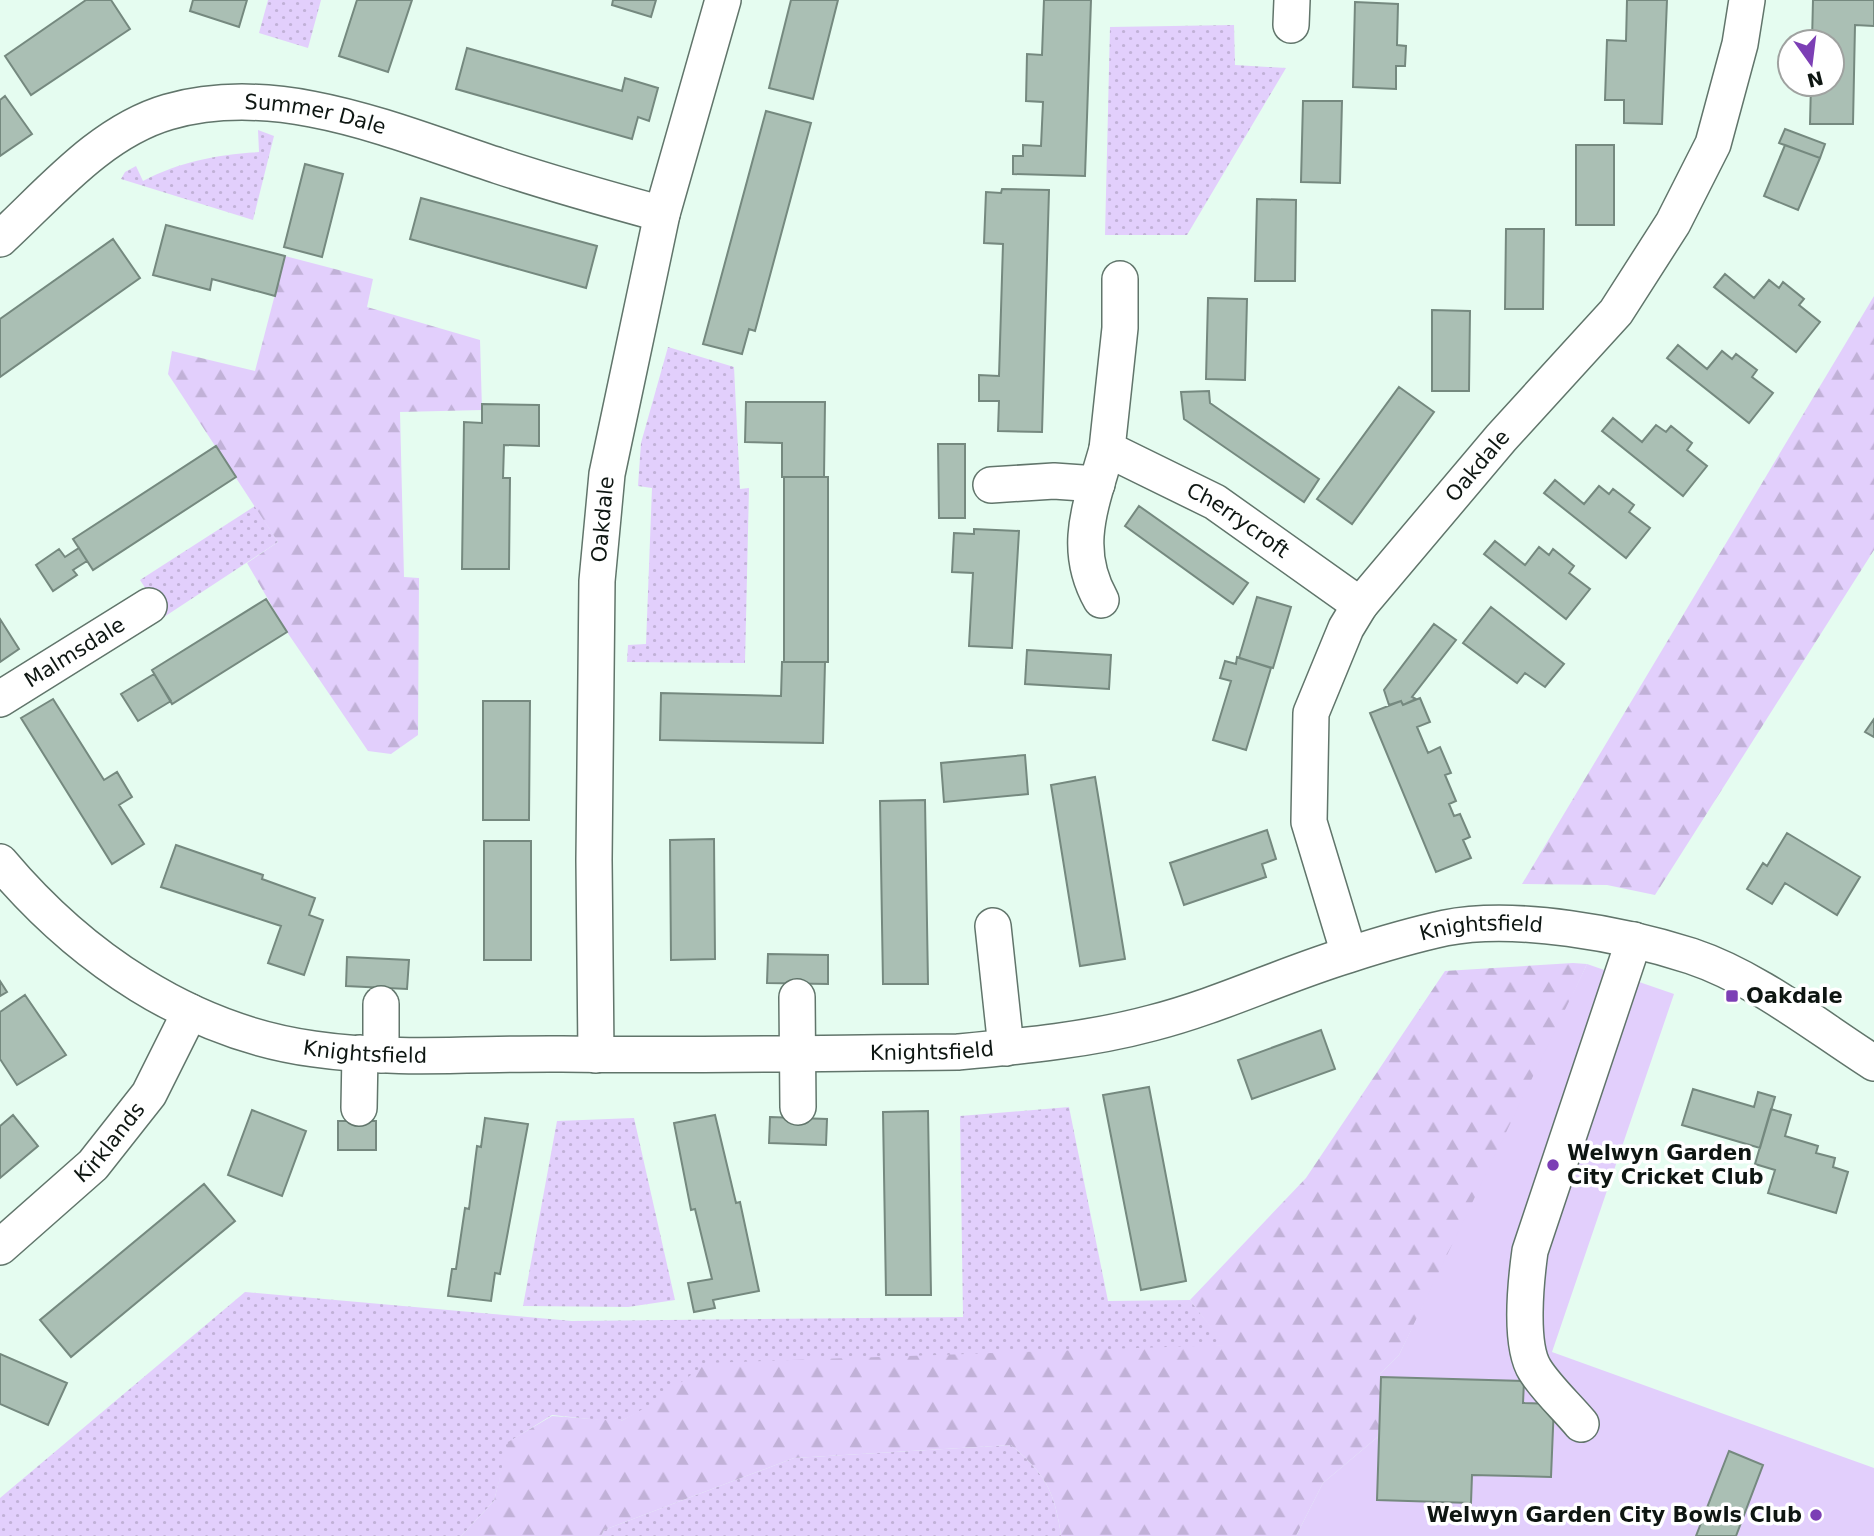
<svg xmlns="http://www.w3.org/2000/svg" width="1874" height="1536" font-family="'DejaVu Sans',sans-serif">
	<defs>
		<pattern id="green-dots" width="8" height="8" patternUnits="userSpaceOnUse" patternTransform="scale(1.75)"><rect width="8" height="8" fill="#e2cffc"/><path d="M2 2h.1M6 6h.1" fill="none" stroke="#c1b1d7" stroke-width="1.8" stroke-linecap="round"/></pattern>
		<pattern id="forest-firs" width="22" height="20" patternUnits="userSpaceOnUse" patternTransform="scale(1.75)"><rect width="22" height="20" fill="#e2cffc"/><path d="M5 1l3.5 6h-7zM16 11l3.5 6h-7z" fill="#c1b1d7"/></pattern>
	</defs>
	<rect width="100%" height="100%" fill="#e5fcf0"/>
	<!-- green -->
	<path fill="url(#green-dots)" d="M 268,0 L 321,0 L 308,48 L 259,33 Z
		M 1234,25 L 1235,65 L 1286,68 L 1187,235 L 1105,235 L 1110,27 Z
		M 258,130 L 274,136 L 253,220 L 121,179 L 125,172 L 136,166 L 143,181 C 181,161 217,155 259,152 Z
		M 668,347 L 734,367 L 740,489 L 749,488 L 745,663 L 627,662 L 628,645 L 646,644 L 652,488 L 638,486 L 641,443 Z
		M 255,506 L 278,542 L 164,617 L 140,580 Z
		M 1069,1107 L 1108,1301 L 1190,1300 L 1225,1345 L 651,1406 L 619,1422 L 552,1415 L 509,1442 L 494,1501 L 461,1536 L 0,1536 L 0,1498 L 245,1292 L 572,1321 L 963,1317 L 960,1116 Z
		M 634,1118 L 675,1300 L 628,1307 L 523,1306 L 557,1121 Z
		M 1011,1445 C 1045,1474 1055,1491 1061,1536 L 601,1536 L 604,1530 L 794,1458 Z"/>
	<!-- forest -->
	<path fill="url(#forest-firs)" d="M 285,256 L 373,279 L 367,307 L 480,340 L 482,410 L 400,412 L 404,577 L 419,578 L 418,735 L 391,754 L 368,751 L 287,632 L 247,563 L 278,542 L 168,374 L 172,351 L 255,371 Z
		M 1874,296 L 1874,550 L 1655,895 L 1607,885 L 1522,884 Z
		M 1573,963 L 1587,964 L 1512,1127 L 1399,1355 L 1380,1374 L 1380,1435 L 1323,1483 L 1296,1536 L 1061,1536 C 1055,1491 1045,1474 1011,1445 L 794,1458 L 604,1530 L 601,1536 L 461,1536 L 494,1501 L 508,1442 L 552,1416 L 621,1421 L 652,1404 L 707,1363 L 1224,1345 L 1190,1300 L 1306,1178 L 1445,971 Z"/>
	<!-- pitch -->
	<path fill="#e2cffc" d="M 1587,964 L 1674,994 L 1552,1352 L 1874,1468 L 1874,1536 L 1296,1536 L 1323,1483 L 1380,1435 L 1380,1374 L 1399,1355 Z"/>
	<!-- building -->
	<path fill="#aabfb4" stroke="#75897f" stroke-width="2" d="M 86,0 L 111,0 L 130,29 L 31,95 L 5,56 Z
		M 193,0 L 247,0 L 239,27 L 190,11 Z
		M 357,0 L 412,0 L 388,72 L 339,56 Z
		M 613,0 L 656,0 L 651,17 L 612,5 Z
		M 791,0 L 838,0 L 813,99 L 769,88 Z
		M 1044,0 L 1091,0 L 1085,176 L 1013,174 L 1013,156 L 1023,156 L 1023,145 L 1041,146 L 1043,102 L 1026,101 L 1027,54 L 1042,55 Z
		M 1627,0 L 1667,0 L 1662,124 L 1624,123 L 1624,100 L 1605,100 L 1607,40 L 1626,41 Z
		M 1813,0 L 1874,0 L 1874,26 L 1855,25 L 1853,124 L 1810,124 L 1811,84 L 1832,84 L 1832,42 L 1812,42 Z
		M 1355,2 L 1398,4 L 1397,45 L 1406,46 L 1405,66 L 1396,66 L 1396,89 L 1353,87 Z
		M 467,48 L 622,91 L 625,78 L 658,88 L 649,121 L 638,117 L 632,139 L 456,89 Z
		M 5,96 L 32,134 L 0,156 L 0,100 Z
		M 1303,101 L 1342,101 L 1340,183 L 1301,182 Z
		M 766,111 L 811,123 L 755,331 L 749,329 L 742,354 L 703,344 Z
		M 1785,129 L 1825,144 L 1820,158 L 1779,143 Z
		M 1576,145 L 1614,145 L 1614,225 L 1576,225 Z
		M 1785,145 L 1820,158 L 1798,210 L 1764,196 Z
		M 305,164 L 343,174 L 322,257 L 284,247 Z
		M 1002,189 L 1049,190 L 1042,432 L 998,431 L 999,401 L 979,401 L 979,375 L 999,376 L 1003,244 L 984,243 L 986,192 L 1001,193 Z
		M 421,198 L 597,246 L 586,288 L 410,239 Z
		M 1257,199 L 1296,200 L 1295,281 L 1255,281 Z
		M 166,225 L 285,256 L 275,296 L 212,279 L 210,290 L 153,275 Z
		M 1506,229 L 1544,229 L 1543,309 L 1505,309 Z
		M 113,239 L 140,278 L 0,377 L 0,319 Z
		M 1725,274 L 1754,298 L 1769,280 L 1779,288 L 1783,282 L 1804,299 L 1799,305 L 1820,322 L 1796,352 L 1714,287 Z
		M 1208,298 L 1247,299 L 1245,380 L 1206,379 Z
		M 1432,310 L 1470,311 L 1469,391 L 1432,391 Z
		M 1678,345 L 1707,369 L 1722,351 L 1732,359 L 1736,354 L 1757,370 L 1752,377 L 1773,393 L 1749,423 L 1667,358 Z
		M 1399,387 L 1434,412 L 1352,524 L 1317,499 Z
		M 1209,391 L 1210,403 L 1319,479 L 1304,502 L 1184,419 L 1181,392 Z
		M 746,402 L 825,402 L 824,477 L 782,477 L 782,443 L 745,442 Z
		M 482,404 L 539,405 L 539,446 L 504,445 L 503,478 L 510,478 L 509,569 L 462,569 L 464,422 L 482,423 Z
		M 1613,418 L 1642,442 L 1656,425 L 1666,432 L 1671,426 L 1692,443 L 1687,450 L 1707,466 L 1683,496 L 1602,431 Z
		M 938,444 L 965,444 L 965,518 L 939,518 Z
		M 216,446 L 236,477 L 93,570 L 73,539 Z
		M 784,477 L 828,477 L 828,662 L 784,662 Z
		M 1555,480 L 1584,504 L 1599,486 L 1609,494 L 1613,489 L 1634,505 L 1629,512 L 1650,528 L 1626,558 L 1544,493 Z
		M 1139,506 L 1248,583 L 1233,604 L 1125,526 Z
		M 974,529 L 1019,531 L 1012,648 L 969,646 L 973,573 L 952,572 L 954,533 L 974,534 Z
		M 1495,541 L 1525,565 L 1539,547 L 1549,555 L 1553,549 L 1574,566 L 1569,573 L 1590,589 L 1566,619 L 1484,554 Z
		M 79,548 L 87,561 L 73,570 L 77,575 L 53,591 L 36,565 L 59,549 L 65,557 Z
		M 1257,597 L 1291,607 L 1273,668 L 1239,658 Z
		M 266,599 L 287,632 L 172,704 L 152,670 Z
		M 1491,607 L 1564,664 L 1545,687 L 1525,673 L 1517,683 L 1463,643 Z
		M 0,619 L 19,649 L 0,662 Z
		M 1434,624 L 1456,640 L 1412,697 L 1416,699 L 1403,705 L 1401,701 L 1389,705 L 1384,690 Z
		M 1027,650 L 1111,655 L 1109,689 L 1025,684 Z
		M 1237,657 L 1271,668 L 1246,750 L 1213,740 L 1231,681 L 1220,678 L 1225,661 L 1236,664 Z
		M 782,662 L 825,662 L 823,743 L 660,740 L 661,693 L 781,696 Z
		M 154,674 L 171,701 L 138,721 L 121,694 Z
		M 1420,698 L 1430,722 L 1417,727 L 1428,753 L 1440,747 L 1451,773 L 1445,775 L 1456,801 L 1449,804 L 1454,816 L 1460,814 L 1470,837 L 1463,840 L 1471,858 L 1436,872 L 1370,713 L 1401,701 L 1403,705 Z
		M 53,699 L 104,780 L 117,772 L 132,797 L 119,805 L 144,844 L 112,864 L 21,718 Z
		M 483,701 L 530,701 L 529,820 L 483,820 Z
		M 1874,719 L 1874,737 L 1865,732 Z
		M 1025,755 L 1028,794 L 944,802 L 941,763 Z
		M 1095,777 L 1125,959 L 1080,966 L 1051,785 Z
		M 925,800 L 928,984 L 883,984 L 880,801 Z
		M 1267,830 L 1276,859 L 1262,864 L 1266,877 L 1184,905 L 1170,863 Z
		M 1787,833 L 1860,877 L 1837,915 L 1785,883 L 1772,904 L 1747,889 L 1763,863 L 1767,866 Z
		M 714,839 L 715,959 L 671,960 L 670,840 Z
		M 484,841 L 531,841 L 531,960 L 484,960 Z
		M 176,845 L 263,875 L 262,879 L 315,898 L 309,915 L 323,920 L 304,975 L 268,963 L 281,926 L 161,887 Z
		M 768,954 L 828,955 L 828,984 L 767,983 Z
		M 347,957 L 409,960 L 407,989 L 346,986 Z
		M 0,981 L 7,992 L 0,996 Z
		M 25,995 L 66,1055 L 17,1085 L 0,1059 L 0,1012 Z
		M 1321,1030 L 1335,1069 L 1252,1099 L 1238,1060 Z
		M 1149,1087 L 1186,1281 L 1141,1290 L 1103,1095 Z
		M 1693,1089 L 1754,1107 L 1758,1092 L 1775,1097 L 1760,1148 L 1682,1125 Z
		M 1771,1109 L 1791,1115 L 1785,1136 L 1818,1146 L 1816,1153 L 1835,1158 L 1833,1167 L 1848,1172 L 1836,1213 L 1768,1193 L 1775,1170 L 1755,1164 Z
		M 252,1110 L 306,1131 L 282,1196 L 228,1175 Z
		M 928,1111 L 931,1295 L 886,1295 L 883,1112 Z
		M 13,1115 L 38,1146 L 0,1178 L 0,1126 Z
		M 715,1115 L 736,1203 L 740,1202 L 759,1291 L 713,1300 L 715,1308 L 694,1312 L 688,1283 L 712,1279 L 695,1209 L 691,1210 L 674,1123 Z
		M 770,1117 L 827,1119 L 826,1145 L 769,1143 Z
		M 485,1118 L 528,1124 L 500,1274 L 495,1273 L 491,1301 L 448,1296 L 452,1269 L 456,1269 L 465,1208 L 469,1209 L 477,1146 L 481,1147 Z
		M 338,1121 L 376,1121 L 376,1150 L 338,1150 Z
		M 204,1184 L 235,1221 L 71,1357 L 40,1320 Z
		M 0,1354 L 67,1383 L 48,1425 L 0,1404 Z
		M 1381,1377 L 1524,1381 L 1523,1403 L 1554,1404 L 1551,1477 L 1472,1475 L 1471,1503 L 1377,1500 Z
		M 1729,1451 L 1763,1465 L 1736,1536 L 1696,1536 Z"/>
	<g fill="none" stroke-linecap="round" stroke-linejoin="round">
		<!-- minor casing -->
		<g stroke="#61756b" stroke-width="38">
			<g id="minor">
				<path d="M 1291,25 L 1292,0"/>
				<path id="s1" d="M 0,239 C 50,193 100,132 168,112 C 279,80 395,132 499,166 C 553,184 607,199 662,214"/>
				<path id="s2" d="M 1120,279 L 1120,328 L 1107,449 L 1215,502 L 1360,605"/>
				<path d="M 991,485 L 1054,481 L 1097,484"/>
				<path d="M 1101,600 C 1071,547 1092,503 1107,449"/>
				<path id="s3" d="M 0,699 L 149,606"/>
				<path id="s4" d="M 0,862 C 80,957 189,1032 314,1049 C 396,1061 480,1053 562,1054 C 694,1056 826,1053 958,1052 C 1023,1046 1089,1040 1152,1023 C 1219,1006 1282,975 1348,955 C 1379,945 1413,935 1445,928 C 1516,914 1623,934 1691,956 C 1757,978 1816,1026 1874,1063"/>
				<path d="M 993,926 L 1006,1048"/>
				<path id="s5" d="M 1349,954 L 1309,822 L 1311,713 L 1346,628 L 1360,605 L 1501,438 L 1616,312 L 1673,223 L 1713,144 L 1740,44 L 1747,0"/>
				<path d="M 797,997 L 798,1107"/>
				<path d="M 381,1004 L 381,1055"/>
				<path id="s6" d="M 596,1055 L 594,860 L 597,581 L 607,474 L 662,214 L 723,0"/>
				<path d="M 359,1108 L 360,1053"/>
				<path id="s7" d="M 0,1247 L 93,1165 L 149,1094 L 190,1012"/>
				<path d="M 1581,1424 C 1566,1406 1547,1389 1535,1370 C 1519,1345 1526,1280 1530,1251 L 1634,940"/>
			</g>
		</g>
		<!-- minor -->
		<use href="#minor" stroke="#fff" stroke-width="35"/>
	</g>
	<!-- markers -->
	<g fill="#7c3fb5" stroke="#fff" stroke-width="2.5">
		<rect x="1725" y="989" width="14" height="14" rx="3.5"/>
		<circle cx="1553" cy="1165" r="7"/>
		<circle cx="1816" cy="1515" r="7"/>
	</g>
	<g text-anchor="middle" stroke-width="7" stroke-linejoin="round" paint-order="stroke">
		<!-- street labels -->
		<g font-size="21" fill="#0e1612" stroke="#fff">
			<text dy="7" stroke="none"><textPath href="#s1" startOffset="362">Summer Dale</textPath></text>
			<text dy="7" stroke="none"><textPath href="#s5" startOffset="548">Oakdale</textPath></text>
			<text dy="7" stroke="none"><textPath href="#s6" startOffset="536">Oakdale</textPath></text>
			<text dy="7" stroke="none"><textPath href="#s2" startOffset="320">Cherrycroft</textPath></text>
			<text dy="7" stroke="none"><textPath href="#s3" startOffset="88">Malmsdale</textPath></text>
			<text dy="7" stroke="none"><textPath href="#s4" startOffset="1559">Knightsfield</textPath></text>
			<text dy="7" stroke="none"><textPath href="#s4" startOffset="425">Knightsfield</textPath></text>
			<text dy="7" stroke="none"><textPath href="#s4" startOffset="992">Knightsfield</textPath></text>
			<text dy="7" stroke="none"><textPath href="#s7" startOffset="152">Kirklands</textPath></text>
		</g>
		<!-- poi labels -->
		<g font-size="21" font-weight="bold" fill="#0e1612" stroke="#fff" text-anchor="start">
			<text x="1746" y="1003">Oakdale</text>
			<text x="1567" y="1160">Welwyn Garden<tspan x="1567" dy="24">City Cricket Club</tspan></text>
			<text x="1802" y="1522" text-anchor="end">Welwyn Garden City Bowls Club</text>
		</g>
	</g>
	<!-- north arrow -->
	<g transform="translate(1811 63) rotate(166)"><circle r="33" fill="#ffffff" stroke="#9fa2a0" stroke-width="2"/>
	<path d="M0-5L12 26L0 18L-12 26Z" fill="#7c3fb5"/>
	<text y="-10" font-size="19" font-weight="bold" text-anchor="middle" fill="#0e1612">N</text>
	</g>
</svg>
